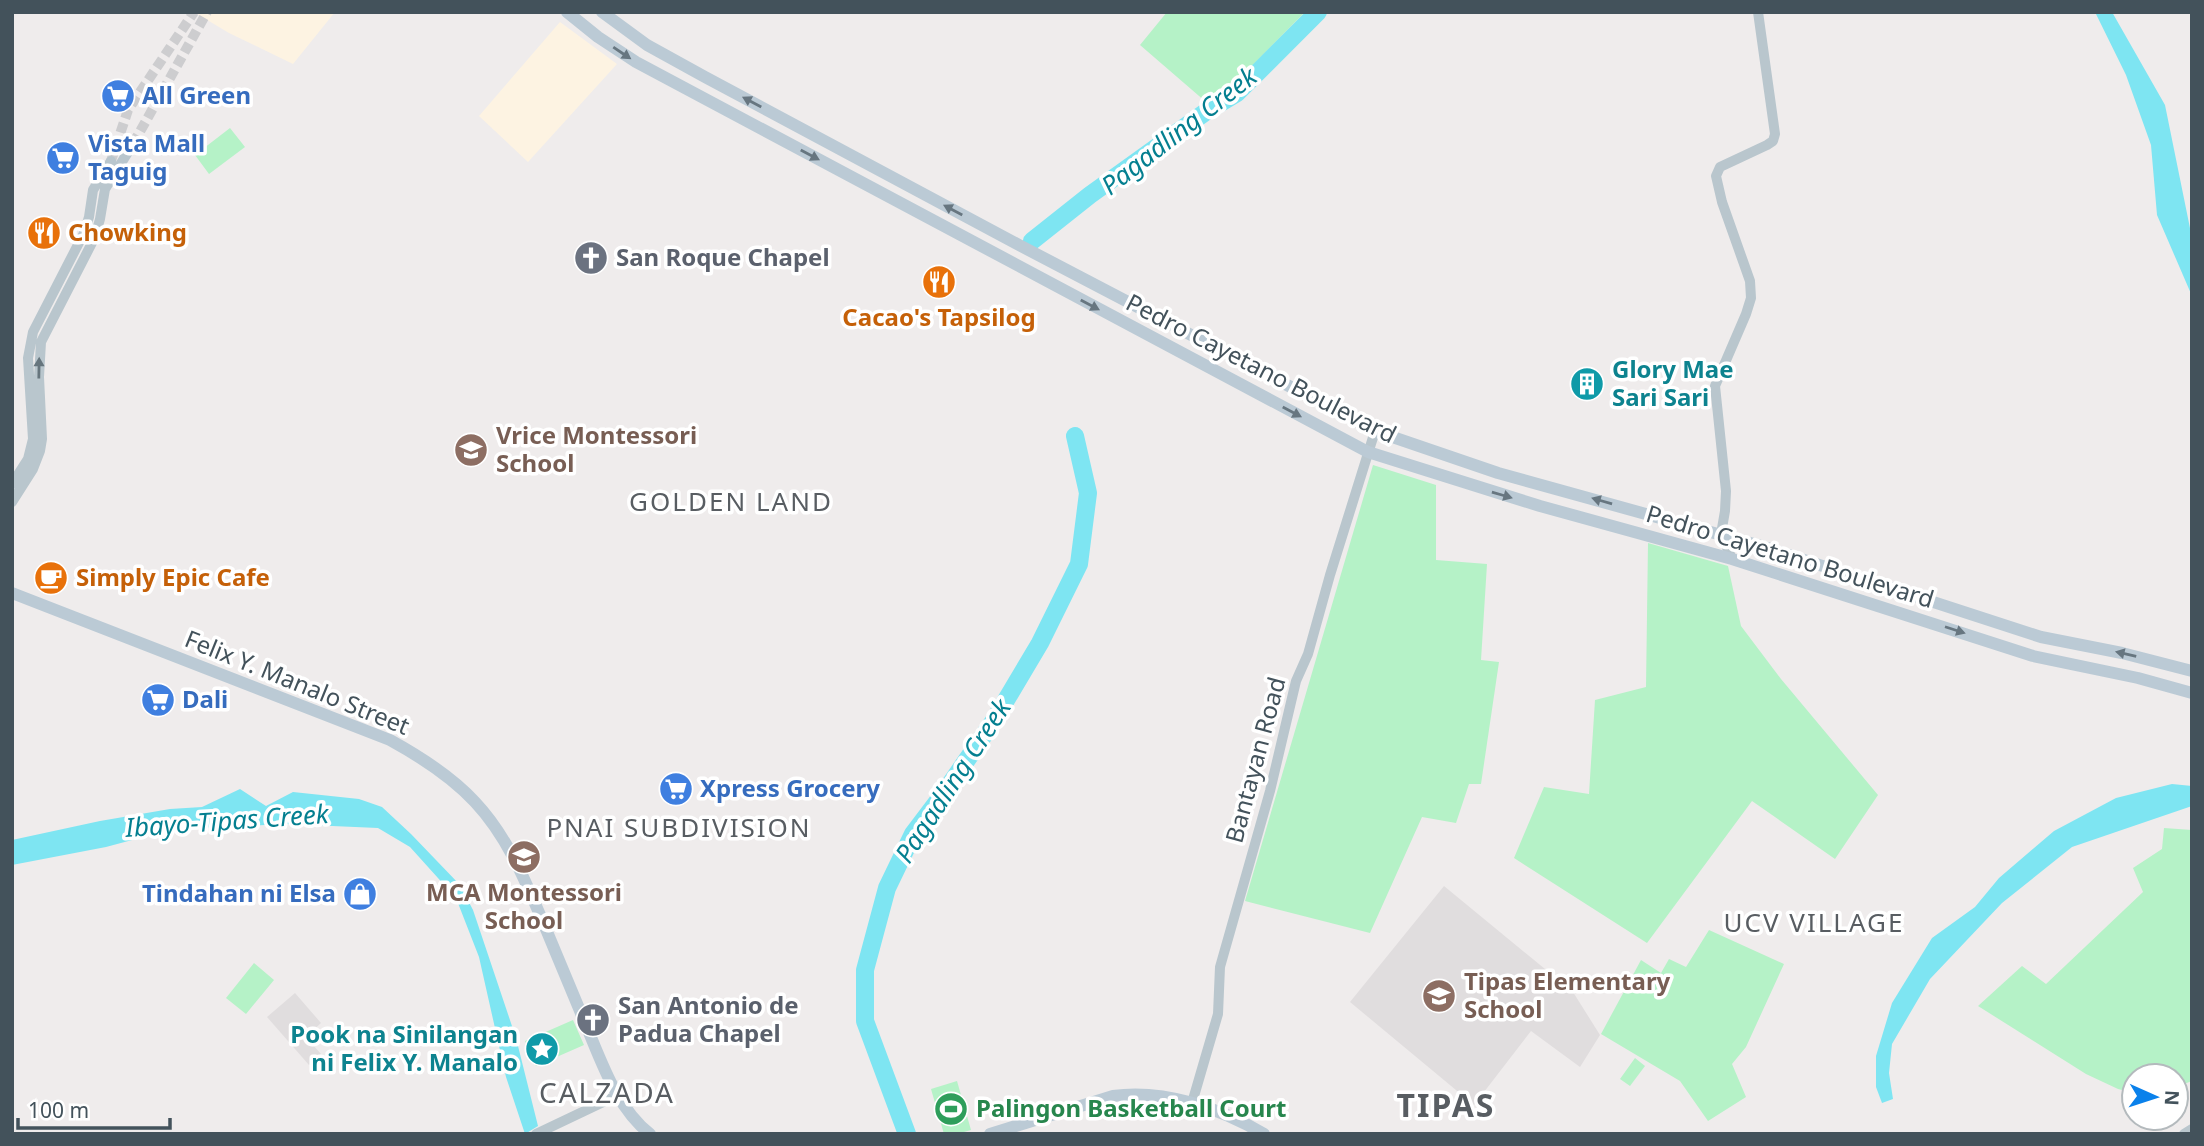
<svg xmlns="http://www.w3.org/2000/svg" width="2204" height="1146" font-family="'Noto Sans',sans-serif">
	<rect width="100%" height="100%" fill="#efecec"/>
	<!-- commercial -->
	<path fill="#fdf3e2" d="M 194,12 L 335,12 L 293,64 L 229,33 Z
		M 560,22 L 617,64 L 528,162 L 479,116 Z"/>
	<!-- education -->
	<path fill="#e0ddde" d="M 1444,886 L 1573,992 L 1600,1035 L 1580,1067 L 1531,1031 L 1474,1105 L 1350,1002 Z
		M 295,993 L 321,1023 L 306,1037 L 321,1054 L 309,1065 L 267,1017 Z"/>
	<!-- green -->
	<path fill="#b5f2c7" d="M 1167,12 L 1305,12 L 1242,76 L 1206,102 L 1140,45 Z
		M 230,128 L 245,147 L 209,174 L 195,155 Z
		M 1373,465 L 1436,485 L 1436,560 L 1487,564 L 1481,660 L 1499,662 L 1481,784 L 1469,784 L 1456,823 L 1422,817 L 1370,933 L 1245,901 Z
		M 1648,543 L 1728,566 L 1741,626 L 1781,679 L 1878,795 L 1835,859 L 1752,801 L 1647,943 L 1514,858 L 1544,787 L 1589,794 L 1595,700 L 1646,687 Z
		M 2164,828 L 2192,830 L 2192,1081 L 2176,1087 L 2176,1076 L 2134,1076 L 2134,1093 L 2118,1089 L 2086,1074 L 1978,1006 L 2022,966 L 2046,984 L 2143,892 L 2133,868 L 2162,849 Z
		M 1709,930 L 1784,964 L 1746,1047 L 1732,1064 L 1746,1097 L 1708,1121 L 1680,1081 L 1601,1034 L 1641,960 L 1661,973 L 1669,959 L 1686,967 Z
		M 254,963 L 274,980 L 246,1014 L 226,998 Z
		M 573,1020 L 584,1045 L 536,1066 L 525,1041 Z
		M 1635,1058 L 1645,1066 L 1630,1086 L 1620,1079 Z
		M 957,1081 L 971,1130 L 957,1134 L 944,1134 L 931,1089 Z"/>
	<!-- water -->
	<path fill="#7ee5f2" d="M 2095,12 L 2112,12 L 2165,105 L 2192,238 L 2192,296 L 2157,215 L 2151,145 L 2126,75 Z
		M 2172,784 L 2192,786 L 2192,806 L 2072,847 L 2002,903 L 1930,979 L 1892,1044 L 1889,1073 L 1893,1099 L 1882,1103 L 1876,1087 L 1876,1056 L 1892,1003 L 1932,938 L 1975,907 L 1999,878 L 2054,831 L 2116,798 Z
		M 240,789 L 266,806 L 293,792 L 359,799 L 382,807 L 411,834 L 460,885 L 473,910 L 516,1038 L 538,1126 L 525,1134 L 506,1077 L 479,957 L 456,898 L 410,847 L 378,828 L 286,824 L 173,829 L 106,847 L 12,865 L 12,840 L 100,821 L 170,809 L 202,807 Z"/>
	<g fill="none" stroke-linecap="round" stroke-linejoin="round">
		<!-- river -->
		<path stroke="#7ee5f2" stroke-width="18" d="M 1032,241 L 1090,195 L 1207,111 L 1237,93 L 1318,12
			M 907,1134 L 865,1021 L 865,970 L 887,888 L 913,834 L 944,793 L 993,722 L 1040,643 L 1079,564 L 1088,493 L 1075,436"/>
		<!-- tertiary-tunnel -->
		<path stroke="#cdcdcf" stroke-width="10" stroke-dasharray="10 5" stroke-linecap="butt" d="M 133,144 L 207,12
			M 111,161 L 128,110 L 194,12"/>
		<!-- tertiary -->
		<path stroke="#b9c6cd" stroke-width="10" d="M 12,484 L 28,459 L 33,439 L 28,358 L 33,332 L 84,233 L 89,217 L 93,190 L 111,161
			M 12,502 L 33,469 L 40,451 L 42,439 L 39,377 L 41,342 L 95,237 L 100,219 L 105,189 L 133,144
			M 1732,559 L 1721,534 L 1725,511 L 1726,491 L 1715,386 L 1746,314 L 1751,298 L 1750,281 L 1722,202 L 1716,176 L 1720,167 L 1767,145 L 1773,141 L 1775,134 L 1758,12
			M 1192,1103 L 1218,1014 L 1220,967 L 1270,791 L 1296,681 L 1308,654 L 1330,575 L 1375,431
			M 536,1134 L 618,1095
			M 2184,1134 L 2192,1129"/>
		<!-- secondary -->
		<path stroke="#bbcad5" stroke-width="12" d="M 567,12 L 598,37 L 636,62 L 1368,452 L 1540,506 L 1732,559 L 2033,656 L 2138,678 L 2192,693
			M 602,12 L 647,45 L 705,77 L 1019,245 L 1375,431 L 1498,473 L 1761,546 L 2041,637 L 2122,653 L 2192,671
			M 12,593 L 390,740 C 421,757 451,776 475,802 C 507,836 525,880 543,922 C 558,958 573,994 588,1030 C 603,1066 618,1109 650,1134
			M 990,1134 L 1113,1096 C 1164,1089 1220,1108 1264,1134"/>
	</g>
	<!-- one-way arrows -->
	<defs><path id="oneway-solid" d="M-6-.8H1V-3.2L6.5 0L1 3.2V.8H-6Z" transform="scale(1.75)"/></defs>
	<g fill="#677680">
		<use href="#oneway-solid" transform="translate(622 53) rotate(34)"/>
		<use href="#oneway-solid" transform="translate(752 102) rotate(-152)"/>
		<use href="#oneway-solid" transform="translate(810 155) rotate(28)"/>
		<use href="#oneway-solid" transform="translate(953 210) rotate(-152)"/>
		<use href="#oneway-solid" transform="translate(1090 305) rotate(28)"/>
		<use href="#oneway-solid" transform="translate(1292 412) rotate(28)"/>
		<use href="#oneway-solid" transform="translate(1502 495) rotate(16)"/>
		<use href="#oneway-solid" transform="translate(1602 501) rotate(-164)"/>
		<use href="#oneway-solid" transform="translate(1955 630) rotate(18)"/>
		<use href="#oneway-solid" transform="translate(2126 654) rotate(-167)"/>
	</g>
	<use fill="#66757d" href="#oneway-solid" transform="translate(39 368) rotate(-89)"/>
	<!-- icons -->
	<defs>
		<g id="supermarket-disc" transform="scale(1.75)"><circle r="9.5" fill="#3f7fe0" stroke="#fff"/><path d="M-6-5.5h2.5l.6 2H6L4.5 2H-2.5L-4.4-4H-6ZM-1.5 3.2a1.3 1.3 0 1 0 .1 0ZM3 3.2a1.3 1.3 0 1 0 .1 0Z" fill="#fff"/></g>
		<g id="restaurant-disc" transform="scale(1.75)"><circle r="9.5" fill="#e8710a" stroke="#fff"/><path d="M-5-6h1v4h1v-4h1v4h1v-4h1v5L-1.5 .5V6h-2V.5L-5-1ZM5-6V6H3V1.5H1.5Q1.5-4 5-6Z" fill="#fff"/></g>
		<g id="church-disc" transform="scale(1.75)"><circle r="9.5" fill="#6b7280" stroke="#fff"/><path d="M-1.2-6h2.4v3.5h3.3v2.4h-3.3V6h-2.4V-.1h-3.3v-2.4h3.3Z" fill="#fff"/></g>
		<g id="building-disc" transform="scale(1.75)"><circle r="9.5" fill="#0f9aa8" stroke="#fff"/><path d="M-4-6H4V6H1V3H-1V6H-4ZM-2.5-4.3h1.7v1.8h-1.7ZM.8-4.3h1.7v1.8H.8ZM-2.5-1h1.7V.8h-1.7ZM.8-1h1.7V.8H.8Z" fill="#fff"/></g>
		<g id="school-disc" transform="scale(1.75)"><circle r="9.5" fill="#8d6e63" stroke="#fff"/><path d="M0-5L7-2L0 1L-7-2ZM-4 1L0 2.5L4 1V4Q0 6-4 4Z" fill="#fff"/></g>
		<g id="cafe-disc" transform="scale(1.75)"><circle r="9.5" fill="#e8710a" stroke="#fff"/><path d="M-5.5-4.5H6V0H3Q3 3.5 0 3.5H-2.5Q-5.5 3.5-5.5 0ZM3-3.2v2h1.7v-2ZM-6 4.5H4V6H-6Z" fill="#fff"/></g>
		<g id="shop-disc" transform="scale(1.75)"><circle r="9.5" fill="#3f7fe0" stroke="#fff"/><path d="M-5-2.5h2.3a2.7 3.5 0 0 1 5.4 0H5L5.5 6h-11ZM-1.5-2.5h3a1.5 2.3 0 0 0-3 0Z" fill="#fff"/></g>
		<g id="sight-disc" transform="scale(1.75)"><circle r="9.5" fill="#0f9aa8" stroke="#fff"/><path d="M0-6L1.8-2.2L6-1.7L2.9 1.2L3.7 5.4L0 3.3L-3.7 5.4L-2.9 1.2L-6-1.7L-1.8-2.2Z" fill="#fff"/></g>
		<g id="stadium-disc" transform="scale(1.75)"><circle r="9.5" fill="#2e9e5b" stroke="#fff"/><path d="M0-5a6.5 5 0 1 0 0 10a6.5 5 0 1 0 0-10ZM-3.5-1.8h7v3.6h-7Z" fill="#fff"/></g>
	</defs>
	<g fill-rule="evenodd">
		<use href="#supermarket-disc" x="118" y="96"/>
		<use href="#supermarket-disc" x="63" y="158"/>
		<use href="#restaurant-disc" x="44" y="233"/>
		<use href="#church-disc" x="591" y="258"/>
		<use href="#restaurant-disc" x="939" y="282"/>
		<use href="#building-disc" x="1587" y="384"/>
		<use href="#school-disc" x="471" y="450"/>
		<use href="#cafe-disc" x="51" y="578"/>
		<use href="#supermarket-disc" x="158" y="700"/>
		<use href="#supermarket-disc" x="676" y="789"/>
		<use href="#school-disc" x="524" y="857"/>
		<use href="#shop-disc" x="360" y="894"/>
		<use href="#school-disc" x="1439" y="996"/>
		<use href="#church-disc" x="593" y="1020"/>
		<use href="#sight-disc" x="542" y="1049"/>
		<use href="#stadium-disc" x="951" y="1109"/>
	</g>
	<g text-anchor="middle" stroke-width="7" stroke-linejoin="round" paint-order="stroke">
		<!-- shop labels -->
		<g font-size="24" font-weight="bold" fill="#366cbe" stroke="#fff" text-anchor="start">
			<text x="142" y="104">All Green</text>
			<text x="88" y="152">Vista Mall<tspan x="88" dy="28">Taguig</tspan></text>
			<text x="182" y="708">Dali</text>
			<text x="700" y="797">Xpress Grocery</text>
			<text x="336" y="902" text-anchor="end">Tindahan ni Elsa</text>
		</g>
		<!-- food labels -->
		<g font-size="24" font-weight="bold" fill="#c56008" stroke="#fff" text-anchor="start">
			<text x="68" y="241">Chowking</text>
			<text x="939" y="326" text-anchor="middle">Cacao's Tapsilog</text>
			<text x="76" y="586">Simply Epic Cafe</text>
		</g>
		<!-- worship labels -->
		<g font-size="24" font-weight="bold" fill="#5b616d" stroke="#fff" text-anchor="start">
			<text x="616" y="266">San Roque Chapel</text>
			<text x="618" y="1014">San Antonio de<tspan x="618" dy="28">Padua Chapel</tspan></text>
		</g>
		<!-- street labels -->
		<g font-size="24" fill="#43525b" stroke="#fff">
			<text transform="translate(1261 369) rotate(27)" y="8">Pedro Cayetano Boulevard</text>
			<text transform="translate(1790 557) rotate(17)" y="8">Pedro Cayetano Boulevard</text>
			<text transform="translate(297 683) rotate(22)" y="8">Felix Y. Manalo Street</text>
			<text transform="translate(1256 760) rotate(-75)" y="8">Bantayan Road</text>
		</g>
		<!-- culture labels -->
		<g font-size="24" font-weight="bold" fill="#0d838f" stroke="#fff" text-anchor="start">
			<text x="1612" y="378">Glory Mae<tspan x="1612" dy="28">Sari Sari</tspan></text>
			<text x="518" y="1043" text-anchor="end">Pook na Sinilangan<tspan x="518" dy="28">ni Felix Y. Manalo</tspan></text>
		</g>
		<!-- education labels -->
		<g font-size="24" font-weight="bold" fill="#785e54" stroke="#fff" text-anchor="start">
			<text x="496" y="444">Vrice Montessori<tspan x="496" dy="28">School</tspan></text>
			<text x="524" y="901" text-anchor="middle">MCA Montessori<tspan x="524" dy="28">School</tspan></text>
			<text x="1464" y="990">Tipas Elementary<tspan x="1464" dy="28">School</tspan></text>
		</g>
		<!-- leisure labels -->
		<g font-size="24" font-weight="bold" fill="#27864d" stroke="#fff" text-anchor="start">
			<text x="976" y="1117">Palingon Basketball Court</text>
		</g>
		<!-- water labels -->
		<g font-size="26" font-style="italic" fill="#047f90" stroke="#fff">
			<text transform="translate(1179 131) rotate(-38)" y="9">Pagadling Creek</text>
			<text transform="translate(953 781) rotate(-57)" y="9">Pagadling Creek</text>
			<text transform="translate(227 821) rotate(-4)" y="9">Ibayo-Tipas Creek</text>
		</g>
		<!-- neighbourhood labels -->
		<g font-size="26" letter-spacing="2" fill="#585d62" stroke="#fff">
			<text x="731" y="511">GOLDEN LAND</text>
			<text x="679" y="837">PNAI SUBDIVISION</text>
			<text x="1814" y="932">UCV VILLAGE</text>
		</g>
		<!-- quarter labels -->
		<g font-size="28" letter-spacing="2" fill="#585d62" stroke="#fff">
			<text x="607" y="1103">CALZADA</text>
		</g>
		<!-- district labels -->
		<g font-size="32" font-weight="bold" letter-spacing="2" fill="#585d62" stroke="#fff">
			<text x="1446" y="1117">TIPAS</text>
		</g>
	</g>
	<!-- border -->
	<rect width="2204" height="1146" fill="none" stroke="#43525b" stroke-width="28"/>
	<!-- north arrow -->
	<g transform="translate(2155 1097) rotate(93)"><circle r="33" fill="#ffffff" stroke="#b4babd" stroke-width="2"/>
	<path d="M0-5L12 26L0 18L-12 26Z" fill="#0a81eb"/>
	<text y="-10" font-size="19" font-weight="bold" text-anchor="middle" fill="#43525b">N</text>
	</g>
	<!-- scale -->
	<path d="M18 1118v10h152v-10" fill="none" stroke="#43525b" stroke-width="3.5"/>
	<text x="28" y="1118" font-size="21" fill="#43525b" stroke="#ffffff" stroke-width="5" paint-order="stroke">100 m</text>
</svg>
